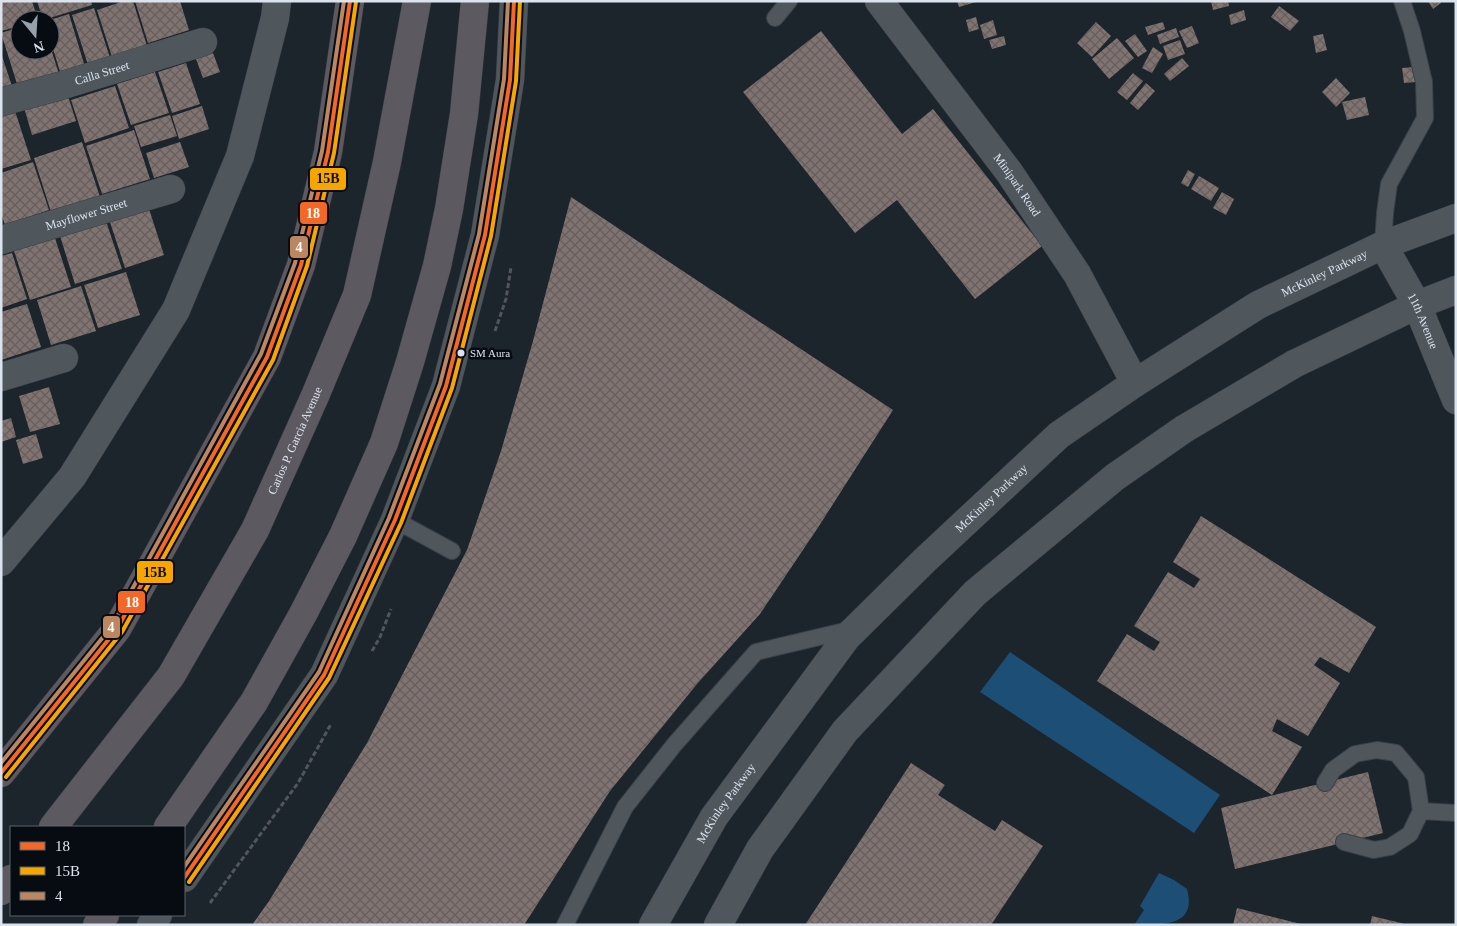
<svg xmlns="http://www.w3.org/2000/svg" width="1457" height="926" font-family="'Times New Roman',serif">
	<defs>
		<pattern id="building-cross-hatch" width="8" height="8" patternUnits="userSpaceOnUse" patternTransform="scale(1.25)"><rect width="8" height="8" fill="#817470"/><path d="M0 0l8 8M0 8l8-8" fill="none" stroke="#655e5e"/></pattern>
	</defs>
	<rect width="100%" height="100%" fill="#1c242c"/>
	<!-- water -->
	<path fill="#1c4e76" d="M 1010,652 L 1220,795 L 1194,833 L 980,692 Z
		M 1159,873 L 1174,880 L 1187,889 C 1197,926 1165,925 1134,925 L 1144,910 L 1140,906 Z"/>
	<!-- building -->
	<path fill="url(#building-cross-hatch)" d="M 1,1 L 32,1 L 38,20 L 20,20 L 20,26 L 1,31 Z
		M 37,1 L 91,1 L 92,5 L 43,20 Z
		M 124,1 L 133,1 L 147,46 L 112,57 L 97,10 Z
		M 135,1 L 180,1 L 189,30 L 148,43 Z
		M 957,1 L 976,1 L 976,2 L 959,7 Z
		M 1211,1 L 1228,1 L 1229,6 L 1213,10 Z
		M 1428,1 L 1440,1 L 1441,3 L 1433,9 Z
		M 1279,6 L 1299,21 L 1290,31 L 1271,17 Z
		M 94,8 L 111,61 L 89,68 L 72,15 Z
		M 1244,10 L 1246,20 L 1231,25 L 1229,15 Z
		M 69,14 L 85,67 L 61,75 L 50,39 L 50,20 Z
		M 976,17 L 979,29 L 969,32 L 966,20 Z
		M 993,20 L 997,35 L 984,39 L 980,25 Z
		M 1096,22 L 1111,36 L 1092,57 L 1077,43 Z
		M 1163,22 L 1165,29 L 1148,35 L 1145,27 Z
		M 1192,26 L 1199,43 L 1187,48 L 1179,31 Z
		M 20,27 L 20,50 L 50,50 L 50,46 L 59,74 L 18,87 L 1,33 Z
		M 1176,28 L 1179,37 L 1160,44 L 1157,35 Z
		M 821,31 L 902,134 L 933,109 L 1042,246 L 975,299 L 897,200 L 855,233 L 743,92 Z
		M 1135,34 L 1147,51 L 1138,57 L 1125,41 Z
		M 1323,34 L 1327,50 L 1316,53 L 1313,36 Z
		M 1004,36 L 1006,45 L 992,49 L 989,40 Z
		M 1117,38 L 1134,58 L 1109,79 L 1092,59 Z
		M 1180,40 L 1185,54 L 1168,60 L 1163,46 Z
		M 1153,47 L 1163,54 L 1152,73 L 1142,68 Z
		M 1,53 L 13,89 L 1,93 Z
		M 213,53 L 220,72 L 203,78 L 196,59 Z
		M 1182,58 L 1189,66 L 1170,81 L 1164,74 Z
		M 186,63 L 200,104 L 172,113 L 158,72 Z
		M 1414,67 L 1416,82 L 1404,83 L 1402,68 Z
		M 155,72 L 169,113 L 131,125 L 117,84 Z
		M 1133,73 L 1143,81 L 1127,100 L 1117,92 Z
		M 1336,78 L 1350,93 L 1336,107 L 1322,92 Z
		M 1146,83 L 1155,91 L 1138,110 L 1130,103 Z
		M 115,86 L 129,128 L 85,143 L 71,100 Z
		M 66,90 L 76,121 L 32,135 L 23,104 Z
		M 1365,97 L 1369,115 L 1347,120 L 1342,102 Z
		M 202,106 L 209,129 L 179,139 L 172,116 Z
		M 15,111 L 31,160 L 1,169 L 1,115 Z
		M 170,115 L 177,136 L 141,147 L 134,126 Z
		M 134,130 L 150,179 L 102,194 L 86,146 Z
		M 82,142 L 100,197 L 51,212 L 34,158 Z
		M 180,142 L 189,167 L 154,178 L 146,153 Z
		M 33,162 L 49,210 L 5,225 L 1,213 L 1,173 Z
		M 1188,170 L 1195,174 L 1188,187 L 1181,183 Z
		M 1199,176 L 1219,188 L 1211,201 L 1191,189 Z
		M 1222,192 L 1234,199 L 1226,215 L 1213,208 Z
		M 571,197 L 893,410 L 819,526 L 760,614 L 697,684 L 610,791 L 524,925 L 252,925 L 269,901 L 367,743 L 467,550 L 501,451 L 533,341 Z
		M 148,206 L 164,255 L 125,268 L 109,219 Z
		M 106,221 L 122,269 L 75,284 L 60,236 Z
		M 55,238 L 71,287 L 30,300 L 14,251 Z
		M 12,253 L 27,299 L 1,308 L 1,256 Z
		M 126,272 L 140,315 L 98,328 L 84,285 Z
		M 81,286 L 96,331 L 51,345 L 37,300 Z
		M 27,304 L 41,347 L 1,360 L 1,312 Z
		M 49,387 L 60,424 L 30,432 L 19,396 Z
		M 11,418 L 16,437 L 1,442 L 1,421 Z
		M 36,434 L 43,458 L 23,464 L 16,440 Z
		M 1201,516 L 1376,627 L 1349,673 L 1320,657 L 1314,665 L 1340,683 L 1308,736 L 1277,719 L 1272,731 L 1302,747 L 1272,795 L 1097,681 L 1127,634 L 1154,651 L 1160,642 L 1134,626 L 1168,572 L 1194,588 L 1200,579 L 1173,562 Z
		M 911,763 L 945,785 L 938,795 L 995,831 L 1002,820 L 1043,846 L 991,925 L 805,925 Z
		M 1368,772 L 1383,833 L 1235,869 L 1221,808 Z
		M 1237,908 L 1301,924 L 1301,925 L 1233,925 Z
		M 1372,916 L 1405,924 L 1405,925 L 1370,925 Z"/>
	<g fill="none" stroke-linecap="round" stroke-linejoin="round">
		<!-- service casing -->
		<g stroke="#3a4048" stroke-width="18">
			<path id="service" d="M 775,18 L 789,1
				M 1383,245 L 1385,213 L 1389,184 L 1425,118 L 1424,82 L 1412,31 L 1402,1
				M 395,520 L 452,551
				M 1325,783 L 1333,770 L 1355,754 L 1377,750 L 1396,753 L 1416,777 L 1421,811 L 1410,834 L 1390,847 L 1374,850 L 1344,842
				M 1421,811 L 1456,813
				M 565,925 L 625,807 L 674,745 L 756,652 L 853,629"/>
		</g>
		<!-- minor casing -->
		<g stroke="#3a4048" stroke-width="29">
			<g id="minor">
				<path id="s1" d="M 879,1 L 1009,172 L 1077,274 L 1135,383"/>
				<path id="s2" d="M 1,102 L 60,86 L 203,42"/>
				<path id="s3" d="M 1,240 L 171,189"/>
				<path id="s4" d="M 1383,245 L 1417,305 L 1456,400"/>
				<path d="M 1,377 L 64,358"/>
			</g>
		</g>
		<!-- secondary casing -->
		<g stroke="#3a4048" stroke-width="29">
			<g id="secondary">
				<path d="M 1,562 L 72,477 L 176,310 L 240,156 L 275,18 L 277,1"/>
				<path d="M 184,878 L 324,675 L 395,520 L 446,386 L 485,235 L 510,80 L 514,1"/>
				<path d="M 151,925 L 158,915"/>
				<path id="s5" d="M 653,925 L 714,817 L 847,637 L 925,560 L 1059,435 L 1135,383 L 1258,305 L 1383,245 L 1456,218"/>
				<path d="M 718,925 L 760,849 L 845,731 L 975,593 L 1115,477 L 1184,429 L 1294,364 L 1417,305 L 1456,290"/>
			</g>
		</g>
		<!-- primary casing -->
		<g stroke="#3a4048" stroke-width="29">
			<g id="primary">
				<path d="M 1,773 L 117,629 L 267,357 L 301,265 L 328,152 L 350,1"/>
				<path id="s6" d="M 53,827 L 171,676 L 255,530 L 315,396 L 357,295 L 387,162 L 417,1"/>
				<path d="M 168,827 L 254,702 L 303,614 L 343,536 L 384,443 L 410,362 L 437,266 L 449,209 L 464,114 L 475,1"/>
				<path d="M 1,891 L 11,879"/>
				<path d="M 97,925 L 105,915"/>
			</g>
		</g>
		<!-- path -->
		<path stroke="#51565c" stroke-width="3" stroke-dasharray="5 2.5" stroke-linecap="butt" d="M 495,331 L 506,299 L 511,267
			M 372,651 L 380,637 L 391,609
			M 210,903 L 298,783 L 331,724"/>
		<!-- service -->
		<use href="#service" stroke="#4f565c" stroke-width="16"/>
		<!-- minor -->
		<use href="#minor" stroke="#4f565c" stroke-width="28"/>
		<!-- secondary -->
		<use href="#secondary" stroke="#4f565c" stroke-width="28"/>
		<!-- primary -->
		<use href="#primary" stroke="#5d5961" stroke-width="28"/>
		<!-- bus-1 casing -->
		<g stroke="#070c13" stroke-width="8">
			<path id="bus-1" d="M 1,773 L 117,629 L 267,357 L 301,265 L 328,152 L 350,1
				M 184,878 L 324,675 L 395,520 L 446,386 L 485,235 L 510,80 L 514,1"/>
		</g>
		<!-- bus-2 casing -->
		<g stroke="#070c13" stroke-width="8">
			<path id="bus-2" d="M 6,777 L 122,632 L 273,360 L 307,266 L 334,153 L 356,2
				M 189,882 L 329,678 L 401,523 L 452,388 L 491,236 L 516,81 L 520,1"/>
		</g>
		<!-- bus-3 casing -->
		<g stroke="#070c13" stroke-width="8">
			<path id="bus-3" d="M 1,763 L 112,626 L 261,354 L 295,263 L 322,151 L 344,1
				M 184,867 L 319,672 L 389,518 L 440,384 L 479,234 L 504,79 L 508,1"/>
		</g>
		<!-- bus-1 -->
		<use href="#bus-1" stroke="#f36827" stroke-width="4"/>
		<!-- bus-2 -->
		<use href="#bus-2" stroke="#f7a600" stroke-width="4"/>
		<!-- bus-3 -->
		<use href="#bus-3" stroke="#bb8660" stroke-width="4"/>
	</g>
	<!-- markers -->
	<circle fill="#dbe4ee" stroke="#070c13" stroke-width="2" cx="461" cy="353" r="4.5"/>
	<g text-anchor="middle" stroke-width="5" stroke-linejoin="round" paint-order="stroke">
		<!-- bus labels -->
		<g font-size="11" fill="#dbe4ee" stroke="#070c13" text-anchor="start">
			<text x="470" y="357">SM Aura</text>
		</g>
		<!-- street labels -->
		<g font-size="12" fill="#dbe4ee" stroke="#070c13">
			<text dy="4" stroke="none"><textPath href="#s2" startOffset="105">Calla Street</textPath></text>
			<text dy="4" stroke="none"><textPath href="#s1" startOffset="230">Minipark Road</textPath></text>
			<text dy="4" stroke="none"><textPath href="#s3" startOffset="89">Mayflower Street</textPath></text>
			<text dy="4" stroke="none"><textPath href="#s5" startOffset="952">McKinley Parkway</textPath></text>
			<text dy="4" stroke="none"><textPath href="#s4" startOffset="86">11th Avenue</textPath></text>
			<text dy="4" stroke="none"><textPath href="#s6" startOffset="458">Carlos P. Garcia Avenue</textPath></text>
			<text dy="4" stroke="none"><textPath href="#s5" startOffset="548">McKinley Parkway</textPath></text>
			<text dy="4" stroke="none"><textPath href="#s5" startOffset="142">McKinley Parkway</textPath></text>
		</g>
	</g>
	<g stroke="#070c13" stroke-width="2">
		<rect x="309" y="167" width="38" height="24" rx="5" fill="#f7a600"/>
		<rect x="299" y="201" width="29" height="24" rx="5" fill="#f36827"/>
		<rect x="289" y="235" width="20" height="24" rx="5" fill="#bb8660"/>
		<rect x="136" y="560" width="38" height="24" rx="5" fill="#f7a600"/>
		<rect x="117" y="590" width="29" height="24" rx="5" fill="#f36827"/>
		<rect x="102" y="615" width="19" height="24" rx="5" fill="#bb8660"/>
	</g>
	<g font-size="14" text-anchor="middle" font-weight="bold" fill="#fff">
		<text x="313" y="218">18</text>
		<text x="299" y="252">4</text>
		<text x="132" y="607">18</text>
		<text x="111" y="632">4</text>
	</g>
	<g font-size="14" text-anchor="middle" font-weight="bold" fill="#111">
		<text x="328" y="183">15B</text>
		<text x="155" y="577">15B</text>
	</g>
	<!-- border -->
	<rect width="1457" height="926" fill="none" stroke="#dbe4ee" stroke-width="5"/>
	<!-- legend -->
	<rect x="10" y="826" width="175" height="90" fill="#070c13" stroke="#5c626b"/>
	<rect x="20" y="842" width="25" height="8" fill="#f36827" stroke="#5c626b"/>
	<text x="55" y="851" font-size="15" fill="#dbe4ee">18</text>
	<rect x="20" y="867" width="25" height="8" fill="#f7a600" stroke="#5c626b"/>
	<text x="55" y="876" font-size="15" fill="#dbe4ee">15B</text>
	<rect x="20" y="892" width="25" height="8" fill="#bb8660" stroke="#5c626b"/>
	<text x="55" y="901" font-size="15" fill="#dbe4ee">4</text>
	<!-- north arrow -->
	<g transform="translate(35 35) rotate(162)"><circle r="24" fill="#070c13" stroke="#5c626b"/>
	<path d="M0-4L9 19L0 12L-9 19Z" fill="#98a1aa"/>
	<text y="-8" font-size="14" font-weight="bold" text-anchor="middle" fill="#dbe4ee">N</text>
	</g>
</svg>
